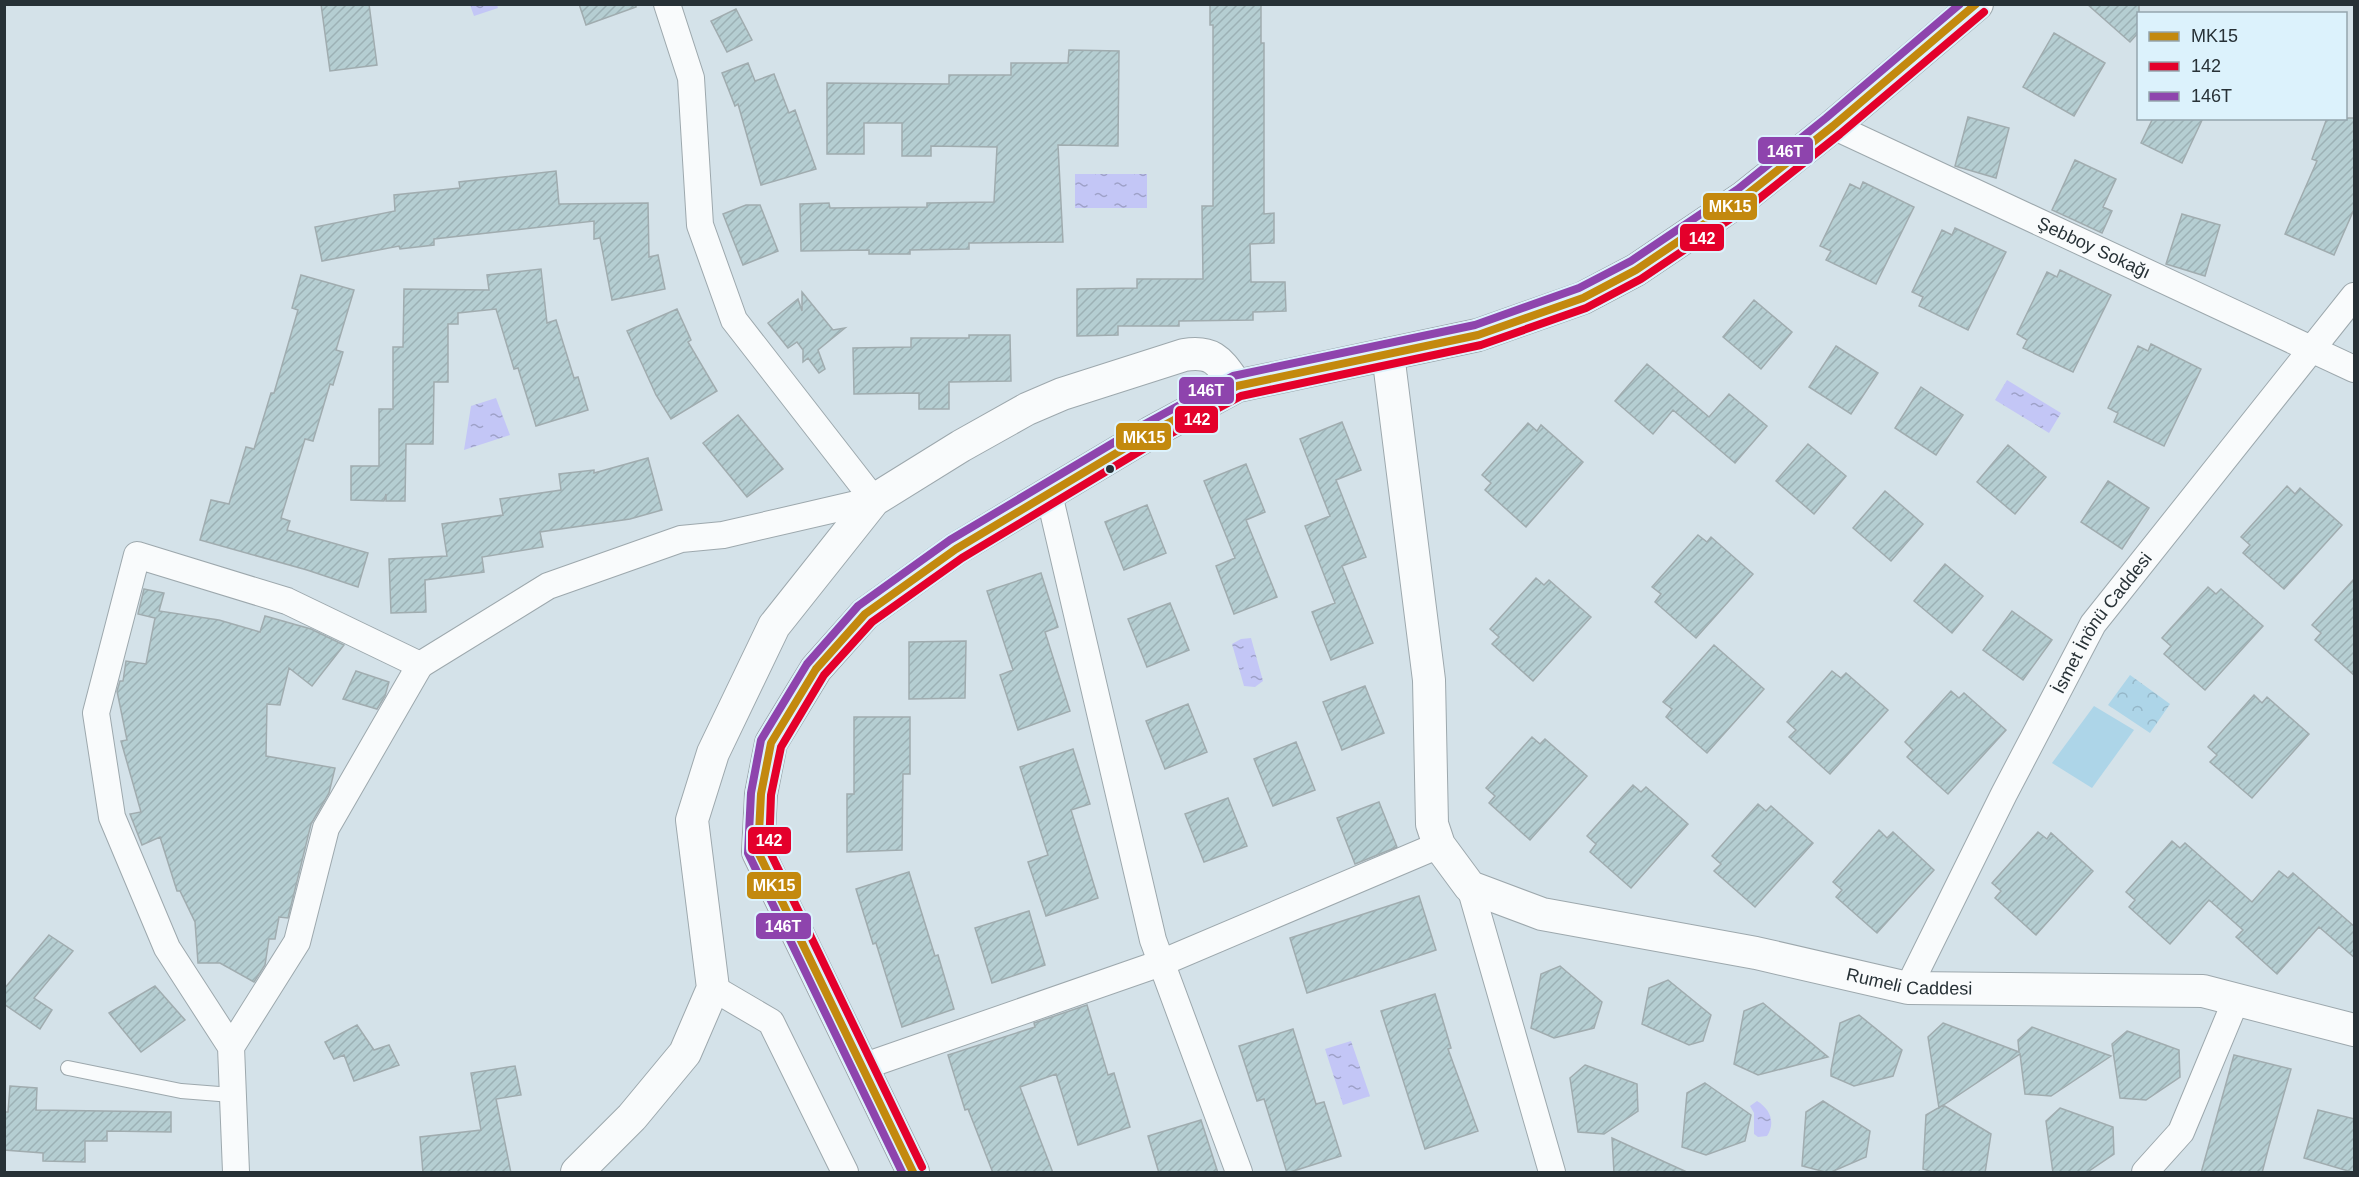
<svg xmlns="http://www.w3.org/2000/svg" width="2359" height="1177" font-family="Helvetica,sans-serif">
	<defs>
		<pattern id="park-crowns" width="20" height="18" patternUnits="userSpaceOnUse" patternTransform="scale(1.5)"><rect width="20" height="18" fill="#add5e8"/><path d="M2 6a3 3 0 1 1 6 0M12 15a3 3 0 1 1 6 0" fill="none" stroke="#95b7c8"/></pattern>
		<pattern id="water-ripples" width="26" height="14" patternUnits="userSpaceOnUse" patternTransform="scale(1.5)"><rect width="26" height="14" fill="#c3c6f6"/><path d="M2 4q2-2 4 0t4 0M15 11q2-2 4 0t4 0" fill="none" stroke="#9ea1c8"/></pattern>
		<pattern id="building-hatch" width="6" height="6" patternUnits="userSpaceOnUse" patternTransform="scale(1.5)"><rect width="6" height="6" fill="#b5ced2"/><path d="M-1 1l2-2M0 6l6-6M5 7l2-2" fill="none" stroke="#9cb1b5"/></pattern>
	</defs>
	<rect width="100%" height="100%" fill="#d4e2e9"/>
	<!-- park -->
	<path fill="url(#park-crowns)" d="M 2130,675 L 2170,704 L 2150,733 L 2108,705 Z"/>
	<!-- pitch -->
	<path fill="#add5e8" d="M 2094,706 L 2134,730 L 2092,788 L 2052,763 Z"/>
	<!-- water -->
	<path fill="url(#water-ripples)" d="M 470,5 L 497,5 L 498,8 L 474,16 Z
		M 1075,174 L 1147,174 L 1147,208 L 1075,208 Z
		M 2007,380 L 2061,413 L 2049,433 L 1995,400 Z
		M 496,398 L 510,435 L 464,450 L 471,406 Z
		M 1251,638 L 1263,681 L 1255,687 L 1244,686 L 1232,644 L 1241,639 Z
		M 1351,1041 L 1370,1096 L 1343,1105 L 1325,1049 Z
		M 1757,1101 C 1770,1109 1776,1122 1767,1136 L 1758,1137 L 1754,1134 L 1754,1113 L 1750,1106 Z"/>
	<!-- building -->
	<path fill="url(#building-hatch)" stroke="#a0acaf" stroke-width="1.5" d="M 321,4 L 369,4 L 377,65 L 330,71 Z
		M 579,4 L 636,4 L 636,7 L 586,25 Z
		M 1210,4 L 1261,4 L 1261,43 L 1264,43 L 1264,214 L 1274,213 L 1274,243 L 1250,244 L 1251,282 L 1285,282 L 1286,311 L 1253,312 L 1253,320 L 1179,321 L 1179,326 L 1118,326 L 1118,335 L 1077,336 L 1077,289 L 1137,288 L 1137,279 L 1203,279 L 1202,206 L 1213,206 L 1213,25 L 1210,25 Z
		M 2087,4 L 2139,4 L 2139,32 L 2130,42 Z
		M 736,9 L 752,40 L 727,52 L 711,21 Z
		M 2054,33 L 2105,63 L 2074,116 L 2023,87 Z
		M 1069,50 L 1119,51 L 1118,146 L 1058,145 L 1063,242 L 969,243 L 969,249 L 910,250 L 910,254 L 869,254 L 869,250 L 801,251 L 800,204 L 829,203 L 830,208 L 927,207 L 927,203 L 994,202 L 997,147 L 931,146 L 931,156 L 902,156 L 902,123 L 864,123 L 864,154 L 827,154 L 827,83 L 949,84 L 949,75 L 1011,75 L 1011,63 L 1068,63 Z
		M 748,63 L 755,81 L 774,74 L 789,113 L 795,110 L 816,169 L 761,185 L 738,104 L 735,106 L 722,73 Z
		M 1968,117 L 2009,128 L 1996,178 L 1955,166 Z
		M 2153,118 L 2203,118 L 2182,163 L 2141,143 Z
		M 2327,118 L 2355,118 L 2355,207 L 2334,255 L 2285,234 L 2317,161 L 2312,159 Z
		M 2075,160 L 2116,179 L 2103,207 L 2112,211 L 2102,233 L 2052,210 Z
		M 556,171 L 559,204 L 648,203 L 649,257 L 658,255 L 665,289 L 612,300 L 600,238 L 594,239 L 594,221 L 434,239 L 434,245 L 400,249 L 399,246 L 322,261 L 315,227 L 395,211 L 394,195 L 460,188 L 459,182 Z
		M 1863,182 L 1914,207 L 1876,284 L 1826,260 L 1831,251 L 1820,246 L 1850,184 L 1860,189 Z
		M 746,205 L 760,205 L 778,251 L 743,265 L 723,214 Z
		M 2182,214 L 2220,225 L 2205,276 L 2166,264 Z
		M 1955,228 L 2006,252 L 1968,330 L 1919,306 L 1923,297 L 1912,292 L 1942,230 L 1952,235 Z
		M 541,269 L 547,323 L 556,320 L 574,378 L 578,377 L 588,410 L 536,426 L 518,368 L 514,369 L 496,309 L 458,313 L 458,324 L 448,324 L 448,382 L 434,382 L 433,444 L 406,444 L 405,501 L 386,501 L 386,494 L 384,501 L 351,500 L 351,466 L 379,466 L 379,409 L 393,409 L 393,347 L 403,347 L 404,289 L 489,290 L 487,275 Z
		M 2060,270 L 2111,295 L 2073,372 L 2023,348 L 2027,340 L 2017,334 L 2047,272 L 2057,277 Z
		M 301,275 L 354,290 L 336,350 L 343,352 L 333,385 L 330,384 L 313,441 L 305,439 L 281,518 L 290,521 L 287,530 L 368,553 L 358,587 L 307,570 L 200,540 L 211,500 L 229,504 L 246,447 L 254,449 L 271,393 L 274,393 L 298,310 L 292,308 Z
		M 802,292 L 833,330 L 845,328 L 818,350 L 825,369 L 819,373 L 808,358 L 803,362 L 803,350 L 797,342 L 788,348 L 768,323 L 798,299 L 802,311 Z
		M 1754,300 L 1792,332 L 1761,369 L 1723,337 Z
		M 677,309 L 691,340 L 688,342 L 717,391 L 671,419 L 656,395 L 627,331 Z
		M 969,335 L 1010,335 L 1011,381 L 949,382 L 949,409 L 919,409 L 919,393 L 854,394 L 853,348 L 911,347 L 911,338 L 969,338 Z
		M 2151,344 L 2201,369 L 2164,446 L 2114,422 L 2118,413 L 2108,408 L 2138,346 L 2148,351 Z
		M 1836,346 L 1878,373 L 1851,414 L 1809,387 Z
		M 1647,364 L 1709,417 L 1729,394 L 1767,426 L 1735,463 L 1673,410 L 1653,434 L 1615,401 Z
		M 1921,387 L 1963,415 L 1936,455 L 1895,428 Z
		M 738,415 L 783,469 L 747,497 L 703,443 Z
		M 1342,422 L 1361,470 L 1336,480 L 1366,557 L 1342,566 L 1373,643 L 1331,660 L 1312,612 L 1335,603 L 1305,526 L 1330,516 L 1300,439 Z
		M 1528,423 L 1537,431 L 1541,425 L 1583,462 L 1526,527 L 1485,490 L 1491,483 L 1482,475 Z
		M 1808,444 L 1846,476 L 1814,514 L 1776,481 Z
		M 2008,445 L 2046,477 L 2015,514 L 1977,482 Z
		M 648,458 L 662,510 L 630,519 L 540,532 L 543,547 L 482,557 L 484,572 L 425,580 L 426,612 L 391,613 L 389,559 L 447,556 L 442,524 L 503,515 L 500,499 L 561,490 L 559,474 L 594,470 L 594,473 Z
		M 1246,464 L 1265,512 L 1246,520 L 1277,597 L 1234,614 L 1216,566 L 1235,558 L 1204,481 Z
		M 2108,481 L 2149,508 L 2122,549 L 2081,522 Z
		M 2287,486 L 2295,494 L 2300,488 L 2342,525 L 2284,589 L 2243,553 L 2250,545 L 2241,537 Z
		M 1885,491 L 1923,524 L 1891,561 L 1853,528 Z
		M 1147,505 L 1166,553 L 1124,570 L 1105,522 Z
		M 1698,535 L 1707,542 L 1711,537 L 1753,574 L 1696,638 L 1655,602 L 1661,594 L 1652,587 Z
		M 1945,564 L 1983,596 L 1952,633 L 1914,601 Z
		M 1041,573 L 1058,627 L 1045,632 L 1070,711 L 1018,730 L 1000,675 L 1013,670 L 987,591 Z
		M 1536,578 L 1544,585 L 1549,580 L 1591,617 L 1533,681 L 1492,644 L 1499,637 L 1490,629 Z
		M 2355,578 L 2355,676 L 2315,640 L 2321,633 L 2312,625 Z
		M 2208,587 L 2216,594 L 2221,589 L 2263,626 L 2205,690 L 2164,654 L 2171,646 L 2162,638 Z
		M 144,589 L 164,593 L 159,611 L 219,620 L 260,632 L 265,616 L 311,629 L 344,645 L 312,686 L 289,668 L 280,705 L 267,704 L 266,756 L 335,768 L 329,793 L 311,824 L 288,918 L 279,917 L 275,939 L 269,939 L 265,965 L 254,982 L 220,963 L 198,963 L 195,922 L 180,891 L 177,891 L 160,837 L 142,845 L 130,814 L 141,812 L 121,741 L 127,740 L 117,691 L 120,681 L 123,681 L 126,661 L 146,664 L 155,618 L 138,614 Z
		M 1170,603 L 1189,650 L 1147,667 L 1128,619 Z
		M 2012,611 L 2052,640 L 2023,680 L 1983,650 Z
		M 966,641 L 965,698 L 909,699 L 909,642 Z
		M 1714,645 L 1764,689 L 1707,753 L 1666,717 L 1672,709 L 1663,702 Z
		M 356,671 L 389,682 L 385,696 L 377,709 L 343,699 Z
		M 1832,671 L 1841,678 L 1846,673 L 1888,710 L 1830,774 L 1789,737 L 1796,730 L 1787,722 Z
		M 1365,686 L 1384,733 L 1342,750 L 1323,702 Z
		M 1951,691 L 1959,698 L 1964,693 L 2006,730 L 1948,794 L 1907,757 L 1913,750 L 1905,742 Z
		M 2254,695 L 2262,703 L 2267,697 L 2309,734 L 2252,798 L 2210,762 L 2217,755 L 2208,747 Z
		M 1188,704 L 1207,752 L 1165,769 L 1146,721 Z
		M 854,717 L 910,717 L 910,774 L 903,774 L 902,850 L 847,852 L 847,794 L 854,794 Z
		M 1532,737 L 1540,744 L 1545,739 L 1587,776 L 1530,840 L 1489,803 L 1495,796 L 1486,788 Z
		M 1296,742 L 1315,790 L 1273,806 L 1254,759 Z
		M 1073,749 L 1090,804 L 1071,810 L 1098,898 L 1046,916 L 1028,862 L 1048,855 L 1020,767 Z
		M 1633,785 L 1641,792 L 1646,787 L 1688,824 L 1631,888 L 1590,852 L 1596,844 L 1587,836 Z
		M 1228,798 L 1247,846 L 1204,862 L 1185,814 Z
		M 1379,802 L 1397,847 L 1355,864 L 1337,818 Z
		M 1758,804 L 1766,811 L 1771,806 L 1813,843 L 1755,907 L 1714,871 L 1721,864 L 1712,856 Z
		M 1879,830 L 1887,838 L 1893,832 L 1934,870 L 1877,933 L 1836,897 L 1842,890 L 1833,882 Z
		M 2038,832 L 2047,839 L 2051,833 L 2093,871 L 2036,935 L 1995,898 L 2001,891 L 1992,883 Z
		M 2172,841 L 2180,848 L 2185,843 L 2252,902 L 2279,871 L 2288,878 L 2293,873 L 2355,927 L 2355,958 L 2319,927 L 2277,974 L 2236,937 L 2243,930 L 2209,900 L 2170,944 L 2129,907 L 2135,900 L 2126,892 Z
		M 909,872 L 935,956 L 938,955 L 954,1009 L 902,1027 L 876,943 L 873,944 L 856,889 Z
		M 1419,896 L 1436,950 L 1307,993 L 1290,938 Z
		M 1029,911 L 1045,965 L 992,983 L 975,928 Z
		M 49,935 L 73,951 L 34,998 L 52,1010 L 40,1029 L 4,1004 L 4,989 Z
		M 1560,966 L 1602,1002 L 1594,1028 L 1554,1038 L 1531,1028 L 1541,974 Z
		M 1668,980 L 1711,1015 L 1703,1041 L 1689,1045 L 1642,1024 L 1649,988 Z
		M 155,986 L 185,1020 L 141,1052 L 109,1013 Z
		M 1435,994 L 1451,1048 L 1448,1049 L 1478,1131 L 1425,1149 L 1381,1011 Z
		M 1763,1003 L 1828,1057 L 1758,1075 L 1734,1064 L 1744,1011 Z
		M 1087,1005 L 1108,1075 L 1114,1073 L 1130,1127 L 1078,1145 L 1056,1074 L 1020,1087 L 1053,1173 L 993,1173 L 968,1109 L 965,1110 L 948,1055 L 1035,1027 L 1034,1023 Z
		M 1859,1015 L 1902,1050 L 1893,1076 L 1854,1086 L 1831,1076 L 1831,1070 L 1840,1023 Z
		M 1943,1023 L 2019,1052 L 2018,1040 L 2032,1027 L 2111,1056 L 2051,1096 L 2025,1094 L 2020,1054 L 1939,1108 L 1928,1037 Z
		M 357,1025 L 374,1050 L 389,1045 L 399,1065 L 354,1081 L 344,1055 L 334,1059 L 325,1042 Z
		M 1293,1029 L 1316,1104 L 1324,1102 L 1341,1156 L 1287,1173 L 1264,1099 L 1257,1101 L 1239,1046 Z
		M 2127,1031 L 2179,1050 L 2180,1077 L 2146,1100 L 2120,1098 L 2112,1044 Z
		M 2234,1055 L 2291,1069 L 2269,1146 L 2262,1173 L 2201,1173 Z
		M 1585,1065 L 1637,1084 L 1638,1111 L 1604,1134 L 1578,1132 L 1570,1078 Z
		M 515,1066 L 521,1095 L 496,1099 L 511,1173 L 423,1173 L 420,1137 L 481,1130 L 471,1073 Z
		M 1705,1083 L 1751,1115 L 1745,1141 L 1706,1155 L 1682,1147 L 1687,1093 Z
		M 10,1086 L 37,1088 L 36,1110 L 171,1112 L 171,1132 L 107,1131 L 107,1141 L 85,1141 L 85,1162 L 43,1161 L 43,1153 L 4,1150 L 4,1112 L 8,1112 Z
		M 1823,1101 L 1870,1131 L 1866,1157 L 1829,1173 L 1802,1166 L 1806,1112 Z
		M 1943,1105 L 1991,1134 L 1985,1173 L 1935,1173 L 1923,1169 L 1926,1115 Z
		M 2060,1108 L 2113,1127 L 2114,1154 L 2086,1173 L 2053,1173 L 2046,1121 Z
		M 2318,1110 L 2355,1119 L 2355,1173 L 2304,1158 Z
		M 1201,1120 L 1218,1173 L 1159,1173 L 1148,1136 Z
		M 1612,1138 L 1689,1173 L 1614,1173 Z"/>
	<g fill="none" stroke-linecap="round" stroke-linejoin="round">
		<!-- service casing -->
		<g stroke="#9da8ad" stroke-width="16">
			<path id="service" d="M 68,1068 L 181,1091 L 232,1095"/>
		</g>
		<!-- minor casing -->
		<g stroke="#9da8ad" stroke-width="28">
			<g id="minor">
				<path id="s1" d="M 1833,126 L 2354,369"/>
				<path d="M 1049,494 L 1153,940 L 1239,1172"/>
				<path d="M 420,665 L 548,586 L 681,539 L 723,535 L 874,500 L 734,320 L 700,225 L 691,78 L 667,4"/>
				<path d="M 1470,887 L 1552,1172"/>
				<path d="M 713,988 L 771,1022 L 845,1172"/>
				<path id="s2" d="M 1908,988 L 2004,794 L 2093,624 L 2354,296"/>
				<path d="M 231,1047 L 297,942 L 326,828 L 420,665 L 287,601 L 137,555 L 96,713 L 112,817 L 167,948 L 231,1047 L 236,1172"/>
				<path d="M 862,1067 L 1161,963 L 1439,845"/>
				<path d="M 2145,1172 L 2181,1132 L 2236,1000"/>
			</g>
		</g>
		<!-- tertiary casing -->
		<g stroke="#9da8ad" stroke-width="34">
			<g id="tertiary">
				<path id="s3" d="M 1388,354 L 1429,680 L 1432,824 L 1439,845 L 1470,887 L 1542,914 L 1756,953 L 1908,988 L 2203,991 L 2354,1030"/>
				<path d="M 577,1172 L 632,1117 L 685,1053 L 713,988 L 692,820 L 713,753 L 774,626 L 874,500 L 961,446 L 1027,409 L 1062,394 L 1184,355 C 1215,350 1220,363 1237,386"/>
				<path d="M 913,1172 L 758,852 L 761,794 L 771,743 L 816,669 L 865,614 L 956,549 L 1150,433 L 1237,386 L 1478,335 L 1583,298 L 1636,270 L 1744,197 L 1833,126 L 1977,4"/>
			</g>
		</g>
		<!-- service -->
		<use href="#service" stroke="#f9fbfc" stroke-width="14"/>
		<!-- minor -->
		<use href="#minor" stroke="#f9fbfc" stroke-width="26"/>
		<!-- tertiary -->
		<use href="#tertiary" stroke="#f9fbfc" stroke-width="32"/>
		<!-- bus-1 casing -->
		<g stroke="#dcf2fc" stroke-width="12">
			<path id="bus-1" d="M 913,1172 L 758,852 L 761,794 L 771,743 L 816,669 L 865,614 L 956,549 L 1150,433 L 1237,386 L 1478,335 L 1583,298 L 1636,270 L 1744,197 L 1833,126 L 1976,4"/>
		</g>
		<!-- bus-2 casing -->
		<g stroke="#dcf2fc" stroke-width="12">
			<path id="bus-2" d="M 922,1167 L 769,850 L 771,795 L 781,747 L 824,675 L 872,622 L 962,558 L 1155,442 L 1241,396 L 1481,345 L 1586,308 L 1641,279 L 1751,205 L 1840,134 L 1984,12"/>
		</g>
		<!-- bus-3 casing -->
		<g stroke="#dcf2fc" stroke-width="12">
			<path id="bus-3" d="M 902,1172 L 748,853 L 751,793 L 761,740 L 807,664 L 858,606 L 950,540 L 1145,424 L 1233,376 L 1475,325 L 1579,288 L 1631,261 L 1738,189 L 1826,118 L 1960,4"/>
		</g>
		<!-- bus-1 -->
		<use href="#bus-1" stroke="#c3890e" stroke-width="8"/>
		<!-- bus-2 -->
		<use href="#bus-2" stroke="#e4002b" stroke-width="8"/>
		<!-- bus-3 -->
		<use href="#bus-3" stroke="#8e44ad" stroke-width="8"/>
	</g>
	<!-- markers -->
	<circle fill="#273136" stroke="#dcf2fc" stroke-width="2" cx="1110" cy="469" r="5"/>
	<g text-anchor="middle" stroke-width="4.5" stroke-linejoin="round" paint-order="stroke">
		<!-- street labels -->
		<g font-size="18" fill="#273136" stroke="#dcf2fc">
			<text dy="6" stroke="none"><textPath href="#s1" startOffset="288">Şebboy Sokağı</textPath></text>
			<text dy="6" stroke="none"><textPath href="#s2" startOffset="414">İsmet İnönü Caddesi</textPath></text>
			<text dy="6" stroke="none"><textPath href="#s3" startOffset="998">Rumeli Caddesi</textPath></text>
		</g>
	</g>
	<g stroke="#dcf2fc" stroke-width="2">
		<rect x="1757" y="136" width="57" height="29" rx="6" fill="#8e44ad"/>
		<rect x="1702" y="192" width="56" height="29" rx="6" fill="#c3890e"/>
		<rect x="1679" y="223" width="46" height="29" rx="6" fill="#e4002b"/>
		<rect x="1178" y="376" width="57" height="29" rx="6" fill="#8e44ad"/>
		<rect x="1174" y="405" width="45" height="29" rx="6" fill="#e4002b"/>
		<rect x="1115" y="422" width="57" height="29" rx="6" fill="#c3890e"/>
		<rect x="747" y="826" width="45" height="29" rx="6" fill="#e4002b"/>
		<rect x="746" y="871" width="56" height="29" rx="6" fill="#c3890e"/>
		<rect x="755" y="912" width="57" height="28" rx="6" fill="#8e44ad"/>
	</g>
	<g font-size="16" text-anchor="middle" font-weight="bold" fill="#fff">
		<text x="1785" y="157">146T</text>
		<text x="1730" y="212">MK15</text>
		<text x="1702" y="244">142</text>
		<text x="1206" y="396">146T</text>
		<text x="1197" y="425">142</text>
		<text x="1144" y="443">MK15</text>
		<text x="769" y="846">142</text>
		<text x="774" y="891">MK15</text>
		<text x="783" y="932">146T</text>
	</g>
	<!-- border -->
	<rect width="2359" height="1177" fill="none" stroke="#273136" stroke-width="12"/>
	<!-- legend -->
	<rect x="2137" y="12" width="210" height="108" fill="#dcf2fc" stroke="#94a5ad" stroke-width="1.5"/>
	<rect x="2149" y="32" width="30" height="9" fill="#c3890e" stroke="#94a5ad" stroke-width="1.5"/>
	<text x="2191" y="42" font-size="18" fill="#273136">MK15</text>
	<rect x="2149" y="62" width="30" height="9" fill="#e4002b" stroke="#94a5ad" stroke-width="1.5"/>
	<text x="2191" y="72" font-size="18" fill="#273136">142</text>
	<rect x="2149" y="92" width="30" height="9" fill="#8e44ad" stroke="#94a5ad" stroke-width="1.5"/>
	<text x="2191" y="102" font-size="18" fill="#273136">146T</text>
</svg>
